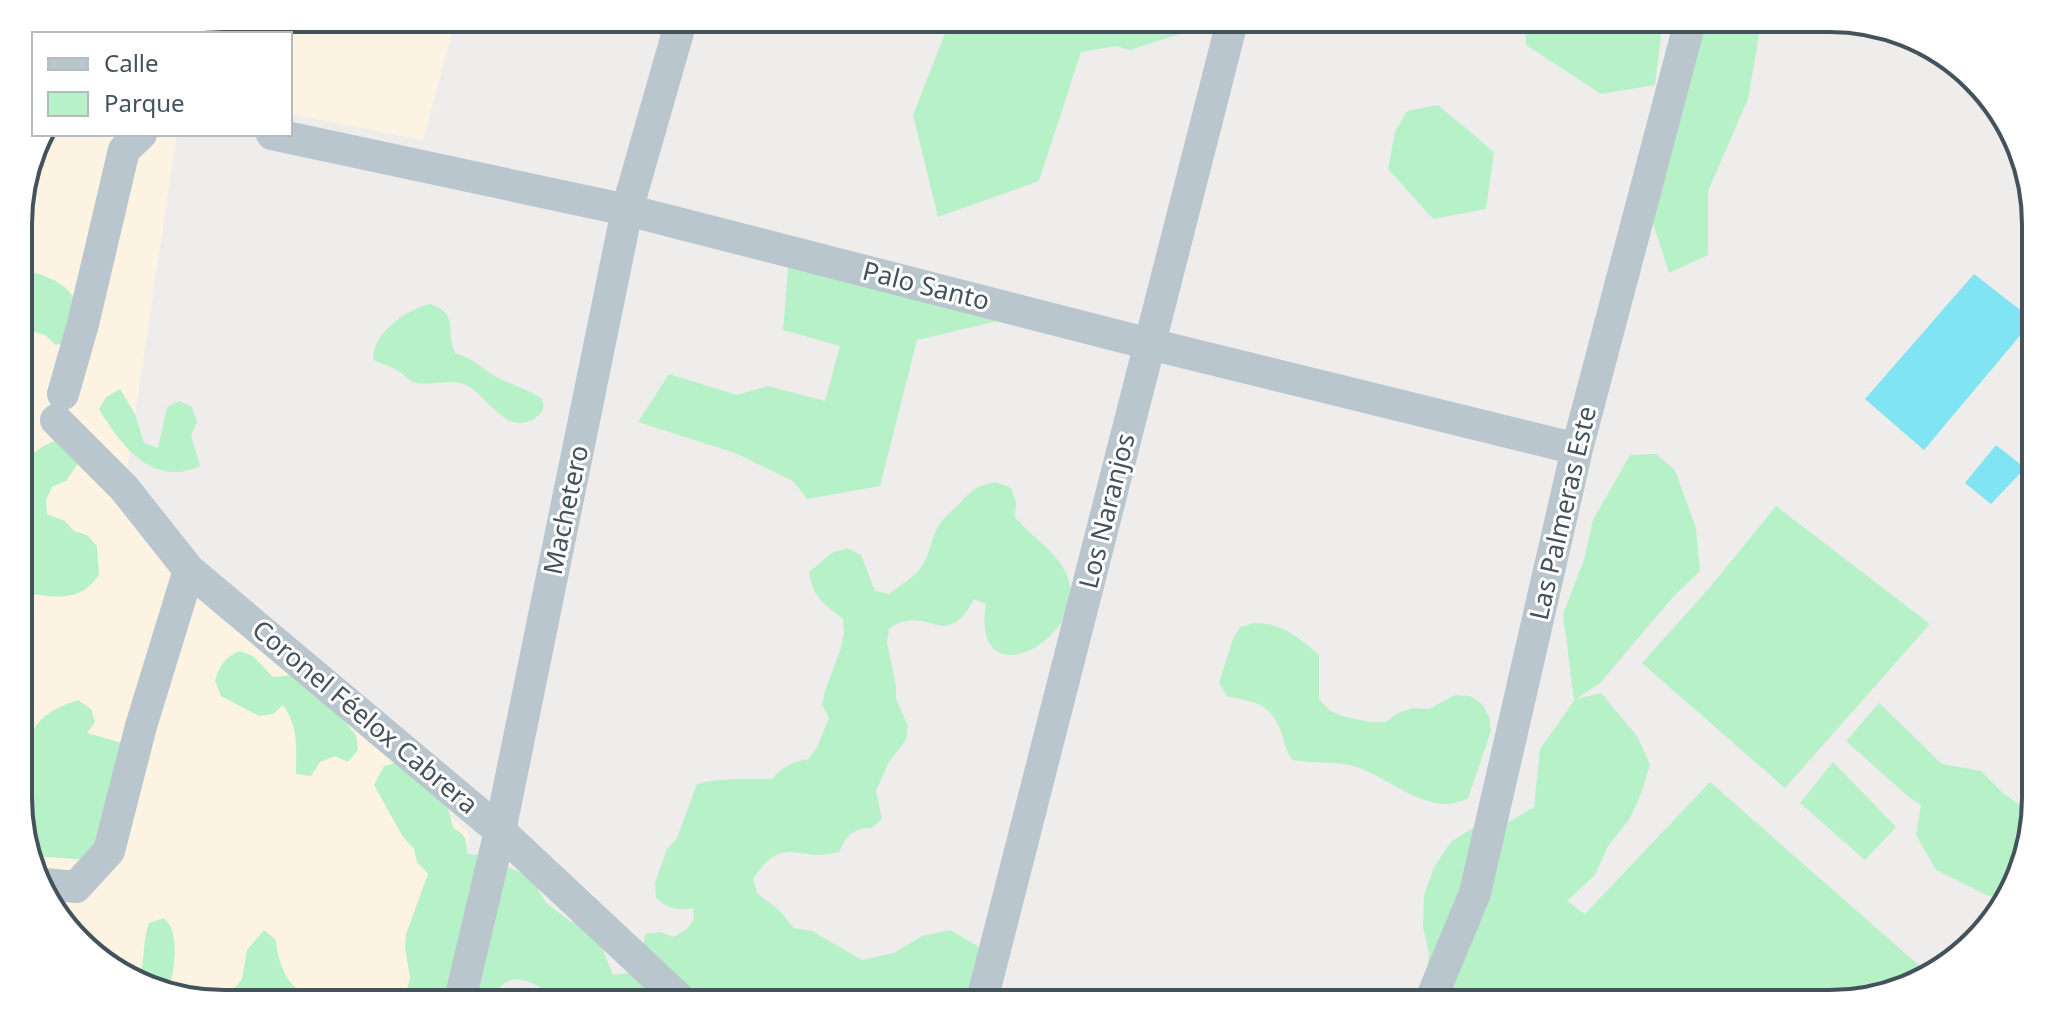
<svg xmlns="http://www.w3.org/2000/svg" width="2054" height="1022" font-family="'Noto Sans',sans-serif">
	<rect width="100%" height="100%" fill="#efecec"/>
	<!-- commercial -->
	<path fill="#fdf3e3" d="M 224,18 L 456,18 L 423,140 L 290,114 L 290,34 L 145,34 Z
		M 39,134 L 177,134 L 124,488 L 470,836 L 408,1004 L 224,1004 L 133,983 L 60,923 L 20,826 L 18,210 Z"/>
	<!-- green -->
	<path fill="#b6f1c8" d="M 951,18 L 1190,18 L 1186,32 L 1130,50 L 1116,46 L 1081,52 L 1039,181 L 938,217 L 913,115 Z
		M 1525,18 L 1672,18 L 1662,28 L 1655,85 L 1601,94 L 1526,45 Z
		M 1706,18 L 1762,18 L 1748,99 L 1708,191 L 1708,255 L 1669,273 L 1649,211 Z
		M 1438,105 L 1494,152 L 1486,209 L 1433,219 L 1388,169 L 1395,132 L 1407,111 Z
		M 789,258 L 1006,319 L 917,340 L 880,486 L 807,499 L 793,481 L 735,453 L 638,422 L 669,374 L 737,395 L 768,386 L 825,401 L 840,346 L 783,330 Z
		M 19,270 C 42,273 59,279 74,297 L 72,341 L 56,345 L 45,335 L 32,331 L 29,317 L 19,319 Z
		M 431,304 C 460,314 445,333 455,353 C 474,358 484,371 500,379 C 515,386 529,390 542,399 C 544,406 544,410 539,415 C 508,441 489,396 466,385 C 451,378 433,386 417,383 C 409,382 404,374 397,370 C 390,366 382,364 374,360 C 369,335 410,307 431,304 Z
		M 120,389 L 135,414 L 144,443 L 158,448 L 167,407 L 179,401 L 192,407 L 197,421 L 191,435 L 200,466 C 153,488 121,446 99,409 L 106,397 Z
		M 65,437 L 82,458 L 66,481 L 52,487 L 46,500 L 47,514 L 65,521 L 74,531 L 87,535 L 97,546 L 99,575 C 77,606 53,595 19,593 L 19,470 C 31,452 45,443 65,437 Z
		M 1656,454 L 1675,470 L 1696,528 L 1700,571 L 1673,597 L 1600,683 L 1576,699 L 1601,693 L 1637,736 L 1650,764 L 1641,794 L 1629,820 L 1608,846 L 1595,875 L 1567,901 L 1585,914 L 1710,782 L 1930,975 L 1843,1004 L 1407,1004 L 1425,985 L 1429,954 L 1423,926 L 1424,895 L 1434,867 L 1451,842 L 1476,826 L 1505,824 L 1534,807 L 1540,749 L 1574,701 L 1563,614 L 1584,560 L 1593,520 L 1630,455 Z
		M 996,482 L 1011,488 L 1016,502 L 1015,517 C 1031,537 1060,553 1068,578 C 1087,642 970,700 986,604 L 974,599 C 944,655 928,601 889,629 L 887,642 L 896,686 L 896,699 L 908,726 L 906,740 L 889,762 L 876,791 L 882,819 L 872,828 C 854,828 847,834 840,851 C 801,866 785,830 753,879 L 757,893 L 780,911 L 794,928 L 812,931 L 862,960 L 894,953 L 922,936 L 950,930 L 978,946 L 994,969 L 989,1004 L 866,1004 C 853,998 829,996 818,1004 L 567,1004 C 537,987 510,958 490,1004 L 404,1004 L 410,977 L 405,948 L 406,934 L 428,874 L 417,862 L 414,849 L 403,837 L 374,785 L 384,766 L 399,762 L 447,805 L 453,827 C 467,838 466,836 467,854 L 479,855 L 530,876 L 546,903 L 570,921 L 583,927 L 602,948 L 613,975 L 628,973 L 643,948 L 645,934 L 660,932 L 673,937 L 686,930 L 694,919 L 693,908 C 677,911 669,909 656,898 L 655,883 L 667,849 L 677,838 L 697,784 C 722,777 745,780 772,779 C 783,767 793,761 809,759 L 817,747 L 829,718 L 822,705 L 825,691 L 841,648 L 844,633 L 843,619 C 824,604 812,596 809,572 L 832,553 L 847,548 L 861,555 L 875,591 L 889,594 C 900,585 914,578 922,566 C 930,554 931,538 939,525 C 944,516 953,511 960,503 C 972,490 978,485 996,482 Z
		M 1776,506 L 1930,624 L 1785,788 L 1642,663 L 1711,586 Z
		M 1255,623 C 1283,623 1299,638 1319,655 L 1319,699 L 1329,710 L 1341,716 L 1370,722 L 1386,722 L 1398,713 L 1413,708 L 1429,709 L 1455,695 L 1470,696 L 1482,704 L 1489,717 L 1491,731 L 1468,798 C 1429,820 1389,775 1350,765 C 1332,761 1312,764 1293,760 C 1284,749 1286,744 1281,732 C 1270,701 1254,703 1227,696 L 1219,683 L 1233,639 L 1240,627 Z
		M 240,651 L 253,656 L 273,677 L 303,674 L 356,735 L 358,750 L 348,762 L 335,756 L 320,762 L 311,776 L 296,774 C 296,748 299,727 283,705 L 273,714 L 259,716 L 221,696 L 215,681 C 220,665 225,657 240,651 Z
		M 78,700 L 91,709 L 95,722 L 87,733 L 133,746 L 89,860 L 33,856 C 20,826 15,793 24,761 C 28,746 29,733 40,721 C 50,710 64,705 78,700 Z
		M 1879,703 L 1942,764 L 1981,771 L 2003,793 L 2033,814 L 2015,889 L 2006,900 L 1987,895 L 1936,870 L 1916,835 L 1921,805 L 1910,798 L 1846,741 Z
		M 1833,762 L 1896,827 L 1865,860 L 1800,803 Z
		M 164,918 C 167,922 171,925 172,930 C 177,943 175,980 166,991 L 137,984 C 147,959 141,945 149,923 Z
		M 264,930 L 276,940 C 277,954 283,979 297,988 C 307,994 318,994 326,1004 L 224,1004 L 202,999 C 209,991 223,991 233,990 L 242,979 L 247,950 Z"/>
	<!-- water -->
	<path fill="#80e4f2" d="M 1974,274 L 2033,320 L 1924,450 L 1865,399 Z
		M 1996,445 L 2025,468 L 1991,504 L 1965,483 Z"/>
	<g fill="none" stroke-linecap="round" stroke-linejoin="round">
		<!-- street -->
		<path stroke="#b9c6cd" stroke-width="32" d="M 191,34 L 195,24
			M 272,134 L 627,210 L 1150,344 L 1577,449
			M 63,394 L 83,324 L 124,150 L 141,134
			M 56,420 L 124,488 L 189,570 L 500,831 L 685,1004
			M 44,884 L 76,887 L 109,851 L 141,726 L 189,570
			M 459,1004 L 500,831 L 627,210 L 682,18
			M 981,1004 L 1233,18
			M 1429,1004 L 1475,893 L 1577,449 L 1691,18"/>
	</g>
	<g text-anchor="middle" stroke-width="6" stroke-linejoin="round" paint-order="stroke">
		<!-- street labels -->
		<g font-size="26" fill="#44525b" stroke="#fff">
			<text transform="translate(926 286) rotate(14)" y="9">Palo Santo</text>
			<text transform="translate(566 510) rotate(-78)" y="9">Machetero</text>
			<text transform="translate(1107 511) rotate(-76)" y="9">Los Naranjos</text>
			<text transform="translate(1563 513) rotate(-77)" y="9">Las Palmeras Este</text>
			<text transform="translate(365 717) rotate(40)" y="9">Coronel Féelox Cabrera</text>
		</g>
	</g>
	<!-- crop -->
	<path d="M0 0H2054V1022H0ZM224 32H1830A192 192 0 0 1 2022 224V798A192 192 0 0 1 1830 990H224A192 192 0 0 1 32 798V224A192 192 0 0 1 224 32Z" fill="#fff" fill-rule="evenodd"/>
	<path fill="none" stroke="#44525b" stroke-width="4" d="M224 32H1830A192 192 0 0 1 2022 224V798A192 192 0 0 1 1830 990H224A192 192 0 0 1 32 798V224A192 192 0 0 1 224 32Z"/>
	<!-- legend -->
	<rect x="32" y="32" width="260" height="104" fill="#ffffff" stroke="#b4babd" stroke-width="2"/>
	<rect x="48" y="58" width="40" height="12" fill="#b9c6cd" stroke="#b4babd" stroke-width="2"/>
	<text x="104" y="72" font-size="24" fill="#44525b">Calle</text>
	<rect x="48" y="92" width="40" height="24" fill="#b6f1c8" stroke="#b4babd" stroke-width="2"/>
	<text x="104" y="112" font-size="24" fill="#44525b">Parque</text>
</svg>
